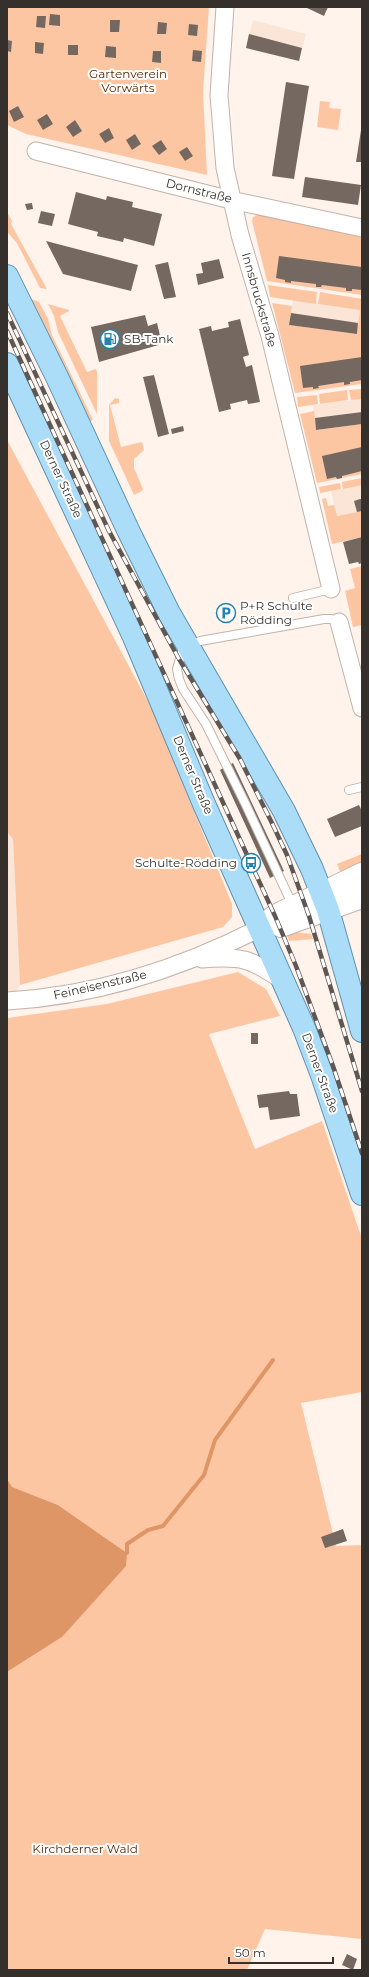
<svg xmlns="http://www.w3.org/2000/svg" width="369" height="1977" font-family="Montserrat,sans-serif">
	<rect width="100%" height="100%" fill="#fff3ec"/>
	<!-- built -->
	<path fill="#fbe5d7" d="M 253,20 L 306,34 L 299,61 L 246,48 Z
		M 293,300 L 360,310 L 357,334 L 289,325 Z
		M 362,399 L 362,424 L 316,430 L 313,405 Z
		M 362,485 L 362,511 L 336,516 L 331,491 Z
		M 7,832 L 13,839 L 20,985 L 7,1008 Z"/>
	<!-- green -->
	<path fill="#fdc6a3" d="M 7,7 L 209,7 L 203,92 L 207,175 L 26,134 L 7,125 Z
		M 320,101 L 330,102 L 329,108 L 341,109 L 338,130 L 317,127 Z
		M 7,212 L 12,221 L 11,224 L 47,289 L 40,288 L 17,243 L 7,232 Z
		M 263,213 L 362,237 L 362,295 L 267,281 L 252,221 L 253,217 Z
		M 268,285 L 317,292 L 316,304 L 270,297 Z
		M 320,292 L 362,299 L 362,384 L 295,393 L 272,303 L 292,306 L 289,325 L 357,334 L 360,310 L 318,304 Z
		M 26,297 L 39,302 L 48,319 L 52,335 L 93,420 L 86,423 Z
		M 48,304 L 69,310 L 69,311 L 60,316 L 87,372 L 95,369 L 97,371 L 97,414 L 58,332 L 54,316 Z
		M 362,389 L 362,399 L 351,400 L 349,390 Z
		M 347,390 L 348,400 L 320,404 L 319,394 Z
		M 317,395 L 318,404 L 298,407 L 297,397 Z
		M 115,398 L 119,399 L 119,403 L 110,405 L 121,447 L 142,442 L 144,450 L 134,459 L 134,468 L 143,489 L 142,491 L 134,495 L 109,441 L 109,405 Z
		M 314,411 L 316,430 L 362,424 L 362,474 L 317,483 L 300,414 Z
		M 7,440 L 152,709 L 232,904 L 232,917 L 223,927 L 20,985 L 13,839 L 7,832 Z
		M 362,478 L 362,485 L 343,489 L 342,482 Z
		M 340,483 L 341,489 L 320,493 L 319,487 Z
		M 326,498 L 328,506 L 334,505 L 337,516 L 362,511 L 362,537 L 332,544 L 322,499 Z
		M 362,566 L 362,625 L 353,627 L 345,591 L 355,588 L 350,569 Z
		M 362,854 L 362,868 L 342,876 L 337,864 Z
		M 294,932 L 311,934 L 313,939 L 289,941 L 287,934 Z
		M 238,972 L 266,989 L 280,1016 L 209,1034 L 255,1149 L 322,1121 L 362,1239 L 362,1392 L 301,1403 L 336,1546 L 362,1545 L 362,1939 L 265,1929 L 247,1970 L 7,1970 L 7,1672 L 62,1637 L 127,1553 L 58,1505 L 11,1487 L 7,1479 L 7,1018 L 107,1004 Z"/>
	<!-- water -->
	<path fill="#de9667" d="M 7,1479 L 12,1487 L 58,1505 L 127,1553 L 126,1566 L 62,1637 L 7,1672 Z"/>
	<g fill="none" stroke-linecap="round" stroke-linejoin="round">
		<!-- stream -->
		<path stroke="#de9667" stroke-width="4" d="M 127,1553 L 127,1544 L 148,1530 L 163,1526 L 204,1475 L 215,1440 L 273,1360"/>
	</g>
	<!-- building -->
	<path fill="#746860" d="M 305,7 L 328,7 L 324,16 Z
		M 50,14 L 60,15 L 60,26 L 49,25 Z
		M 37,16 L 46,16 L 45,28 L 36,27 Z
		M 110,20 L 120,20 L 119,32 L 110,32 Z
		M 158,22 L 167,23 L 166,34 L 157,34 Z
		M 189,24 L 198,25 L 197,36 L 188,35 Z
		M 249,34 L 302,48 L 299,61 L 246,48 Z
		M 7,40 L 12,41 L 11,52 L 7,51 Z
		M 35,42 L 44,43 L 43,54 L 35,53 Z
		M 68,45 L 78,45 L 78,55 L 68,55 Z
		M 106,46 L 116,47 L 116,58 L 105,57 Z
		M 193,50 L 202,51 L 201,62 L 192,61 Z
		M 153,51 L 161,51 L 161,63 L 152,62 Z
		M 286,82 L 309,86 L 294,179 L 272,176 Z
		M 18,106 L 24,117 L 14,122 L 9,111 Z
		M 47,114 L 53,124 L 43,130 L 37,120 Z
		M 75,120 L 82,131 L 73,137 L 66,127 Z
		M 109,128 L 114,138 L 105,143 L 99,134 Z
		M 361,130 L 362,130 L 362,162 L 356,162 Z
		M 135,134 L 141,144 L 132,150 L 126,140 Z
		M 161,140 L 167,149 L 159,155 L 152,146 Z
		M 187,147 L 193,156 L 185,161 L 179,152 Z
		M 305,177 L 361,185 L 358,205 L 302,197 Z
		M 76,192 L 106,200 L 107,196 L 133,202 L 132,207 L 162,214 L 154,246 L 124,238 L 123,242 L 97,236 L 98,232 L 68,224 Z
		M 32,203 L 33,209 L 27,210 L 25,204 Z
		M 41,211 L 55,214 L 52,226 L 38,223 Z
		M 46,241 L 138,265 L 131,291 L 63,274 Z
		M 279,256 L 362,267 L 362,290 L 352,289 L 352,291 L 346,291 L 346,288 L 322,285 L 321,287 L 316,287 L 316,284 L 291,281 L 291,283 L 285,282 L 285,280 L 276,278 Z
		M 219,259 L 224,278 L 198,285 L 196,274 L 203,273 L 201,263 Z
		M 168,262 L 176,297 L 164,299 L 155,265 Z
		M 291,313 L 358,323 L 357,334 L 289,325 Z
		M 145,315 L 148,326 L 157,323 L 162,344 L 99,362 L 91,327 Z
		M 240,319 L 249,355 L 243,357 L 246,367 L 252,365 L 260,402 L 248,404 L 247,400 L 230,404 L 231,409 L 219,412 L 199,329 L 211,326 L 212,331 L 229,327 L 228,322 Z
		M 362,357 L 362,380 L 350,382 L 350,384 L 344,385 L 344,382 L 318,386 L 319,388 L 313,389 L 313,387 L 303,388 L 300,366 Z
		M 154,375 L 169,434 L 158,437 L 143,377 Z
		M 362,412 L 362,424 L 316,430 L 315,418 Z
		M 183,426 L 184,431 L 172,434 L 171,429 Z
		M 362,447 L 362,471 L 342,476 L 342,478 L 337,479 L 336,477 L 327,479 L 322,456 Z
		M 360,499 L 362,499 L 362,511 L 357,512 L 354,501 Z
		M 362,537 L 362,563 L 359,564 L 358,562 L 349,564 L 343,542 Z
		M 233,763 L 284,871 L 270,878 L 220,770 Z
		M 359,805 L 362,811 L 362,826 L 335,837 L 327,819 Z
		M 251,1033 L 258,1033 L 258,1044 L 251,1044 Z
		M 289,1091 L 290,1094 L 297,1094 L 300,1116 L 270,1120 L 268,1107 L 259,1108 L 257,1095 Z
		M 343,1529 L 347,1541 L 325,1548 L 321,1537 Z
		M 347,1954 L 357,1959 L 353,1970 L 342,1965 Z"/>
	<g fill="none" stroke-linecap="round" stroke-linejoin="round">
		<!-- lane casing -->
		<g stroke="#c1b3aa" stroke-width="10">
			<path id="lane" d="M 293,598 L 331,589
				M 349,790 L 362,787
				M 293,906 L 245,803 L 206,724 L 183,689 L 179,679 L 177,669 L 182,652 L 188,646 L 200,641 L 324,619 L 331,619 L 339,622"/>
		</g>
		<!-- street casing -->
		<g stroke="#c1b3aa" stroke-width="19">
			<path id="street" d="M 225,7 L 219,95 L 225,168 L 240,235 L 270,336 L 331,589
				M 36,151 L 231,200 L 362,228
				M 339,622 L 362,708
				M 202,959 C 242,956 250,958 283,981
				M 7,1001 C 95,996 182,968 260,928"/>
		</g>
		<!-- secondary casing -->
		<g stroke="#c1b3aa" stroke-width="24">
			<path id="secondary" d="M 281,926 L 362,897
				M 260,928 L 275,916 L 362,874"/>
		</g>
		<!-- primary casing -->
		<g stroke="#5d92af" stroke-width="24">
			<path id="primary" d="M 7,276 L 57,377 L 128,530 L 169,613 L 284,811 L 312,869 L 328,910 L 362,1031
				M 7,364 L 134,637 L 204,804 L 304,1028 L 322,1075 L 362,1194"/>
		</g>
		<!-- lane -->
		<use href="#lane" stroke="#fff" stroke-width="8"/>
		<!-- street -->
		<use href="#street" stroke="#fff" stroke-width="17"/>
		<!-- secondary -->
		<use href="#secondary" stroke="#fff" stroke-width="22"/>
		<!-- primary -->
		<use href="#primary" stroke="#abddf9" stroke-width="22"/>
		<!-- rail casing -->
		<g stroke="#5e5753" stroke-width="4.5">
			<path id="rail" d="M 7,313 L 109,531 L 179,659 L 240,759 L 271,821 L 287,855 L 309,916 L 362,1091
				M 7,331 L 275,916 L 296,966 L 333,1066 L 362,1153"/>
		</g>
		<!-- rail -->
		<use href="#rail" stroke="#fff" stroke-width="3" stroke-dasharray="9" stroke-linecap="butt"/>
	</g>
	<!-- icons -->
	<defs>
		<g id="fuel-ring" transform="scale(1)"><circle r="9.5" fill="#fff" stroke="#2382ae" stroke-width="1.5"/><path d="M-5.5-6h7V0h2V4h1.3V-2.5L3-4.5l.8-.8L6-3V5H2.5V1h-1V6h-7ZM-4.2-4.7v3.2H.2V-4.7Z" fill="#2382ae"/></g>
		<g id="parking-ring" transform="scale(1)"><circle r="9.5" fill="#fff" stroke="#2382ae" stroke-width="1.5"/><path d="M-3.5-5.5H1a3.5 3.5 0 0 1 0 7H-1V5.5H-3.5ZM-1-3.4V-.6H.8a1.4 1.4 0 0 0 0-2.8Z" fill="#2382ae"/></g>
		<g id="bus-ring" transform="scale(1)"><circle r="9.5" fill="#fff" stroke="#2382ae" stroke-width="1.5"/><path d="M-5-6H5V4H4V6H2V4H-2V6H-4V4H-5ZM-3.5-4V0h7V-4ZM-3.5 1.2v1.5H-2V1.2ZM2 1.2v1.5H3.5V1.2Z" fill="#2382ae"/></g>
	</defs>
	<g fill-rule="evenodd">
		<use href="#fuel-ring" x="110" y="339"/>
		<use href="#parking-ring" x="226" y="613"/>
		<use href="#bus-ring" x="251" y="863"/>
	</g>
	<g text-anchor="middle" stroke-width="4" stroke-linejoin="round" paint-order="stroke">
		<!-- park labels -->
		<g font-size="12" fill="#592a05" stroke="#fff">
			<text x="128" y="78">Gartenverein<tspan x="128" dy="14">Vorwärts</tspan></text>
			<text x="85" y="1853">Kirchderner Wald</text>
		</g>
		<!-- street labels -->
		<g font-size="12" fill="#35302c" stroke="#fff">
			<text transform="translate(199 191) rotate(14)" y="4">Dornstraße</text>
			<text transform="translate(259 300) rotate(74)" y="4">Innsbruckstraße</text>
			<text transform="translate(61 479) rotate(65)" y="4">Derner Straße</text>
			<text transform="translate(193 775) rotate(67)" y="4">Derner Straße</text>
			<text transform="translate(100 985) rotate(-13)" y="4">Feineisenstraße</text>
			<text transform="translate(320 1073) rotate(70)" y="4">Derner Straße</text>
		</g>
		<!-- poi labels -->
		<g font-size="12" fill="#35302c" stroke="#fff" text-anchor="start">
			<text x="124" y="343">SB-Tank</text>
			<text x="240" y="610">P+R Schulte<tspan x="240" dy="14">Rödding</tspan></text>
			<text x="237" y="867" text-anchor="end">Schulte-Rödding</text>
		</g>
	</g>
	<!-- border -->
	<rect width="369" height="1977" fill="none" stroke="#35302c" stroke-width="16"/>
	<!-- scale -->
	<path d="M229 1957v6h104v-6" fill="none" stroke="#35302c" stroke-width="2"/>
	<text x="235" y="1957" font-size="12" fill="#35302c" stroke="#ffffff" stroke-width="3" paint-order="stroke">50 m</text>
</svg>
